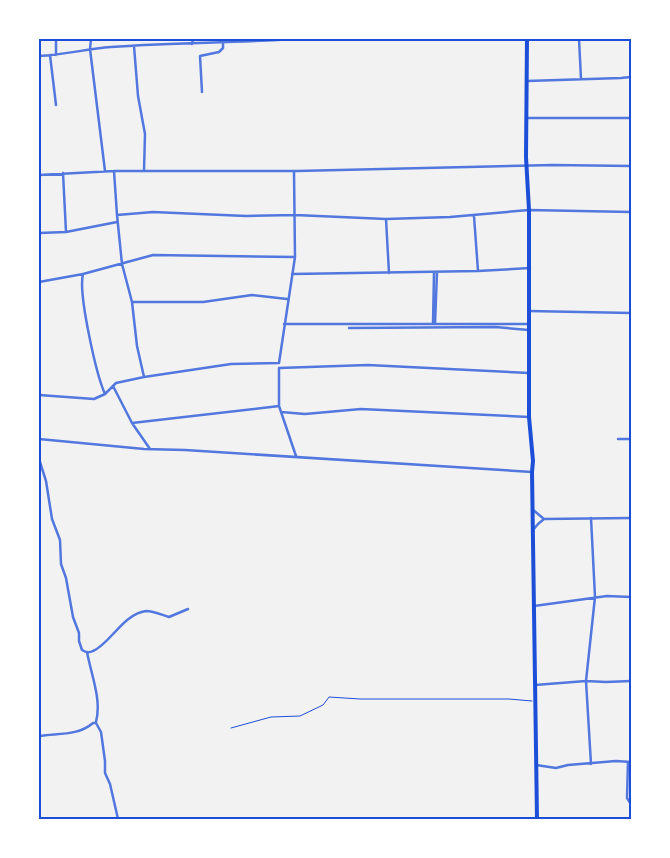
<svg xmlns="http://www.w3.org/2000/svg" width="670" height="858" font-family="'Open Sans',sans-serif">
	<rect width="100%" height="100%" fill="#f2f2f2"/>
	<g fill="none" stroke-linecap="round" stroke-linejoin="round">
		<!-- path -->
		<path stroke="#1d4ed8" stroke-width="1" d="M 231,728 L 271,717 L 300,716 L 323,705 L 329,697 L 360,699 L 509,699 L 532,701"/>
		<!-- minor -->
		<path stroke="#5277de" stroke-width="2.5" d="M 56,39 L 56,55
			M 91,39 L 90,49 L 105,171
			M 527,39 L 543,39
			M 579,39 L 581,79
			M 192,44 L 193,39
			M 134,46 L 138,96 L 145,134 L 144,171
			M 50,55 L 56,105
			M 39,56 C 63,55 86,49 111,47 C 166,43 222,43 278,40 L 289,39
			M 527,81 L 621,78 L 631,77
			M 202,92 L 200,56 L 219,52 L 223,48 L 223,43
			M 527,118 L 631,118
			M 114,171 L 117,215 L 122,264 L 132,302 L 137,346 L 144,377 L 231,364 L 279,363
			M 63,173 L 66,232
			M 39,175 L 114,171 L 297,171 L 553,165 L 631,166
			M 117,215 L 153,212 L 246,216 L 295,215 L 386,219 L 450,217 L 529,210 L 631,212
			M 474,216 L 478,271
			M 386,219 L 389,273
			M 39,233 L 66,232 L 117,222
			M 292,274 L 478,271 L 530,268
			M 39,282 L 83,274
			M 132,302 L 203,302 L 252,295 L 287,299
			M 529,311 L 631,313
			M 284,324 L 529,324
			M 433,324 L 434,273
			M 435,324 L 437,272
			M 349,328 L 495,327 L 529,330
			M 279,363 L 295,257 L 294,171
			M 279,368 L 368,365 L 529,373
			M 279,368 L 279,406
			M 113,386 L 132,423 L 150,449
			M 105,394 C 96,374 78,293 83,274 L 153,255 L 295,257
			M 39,395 L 94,399 L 105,394 L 116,383 L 144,377
			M 281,412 L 305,414 L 361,409 L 529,417
			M 132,423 L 279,406 L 296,456
			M 39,439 L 144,449 L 185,450 L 532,472
			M 618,439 L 631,439
			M 39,459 L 46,481 L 52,519 L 60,540 L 61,564 L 66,578 L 73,617 L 79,633 L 79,641 L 82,650 C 85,652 89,653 93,651 C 110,644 123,614 146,611 C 154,611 162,615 169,617 L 188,609
			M 532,509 L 544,519
			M 591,518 L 595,597 L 586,681 L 591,764
			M 533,530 L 538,524 L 544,519 L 631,518
			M 534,606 L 607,596 L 631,597
			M 87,652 C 91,674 102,700 96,722
			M 535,685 L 586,681 L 606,682 L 631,681
			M 39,736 C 58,733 78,736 93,723 L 96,723 L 101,732 L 105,761 L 105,773 L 110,784 L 118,819
			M 628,762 L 627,798 L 631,804
			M 536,765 L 556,768 L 568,765 L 616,761 L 631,762"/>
		<!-- primary -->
		<path stroke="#1d4ed8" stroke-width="4" d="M 527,39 L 526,157 L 529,210 L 529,417 L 533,461 L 532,472 L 537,819"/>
	</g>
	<!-- border -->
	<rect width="670" height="858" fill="none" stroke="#ffffff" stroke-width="80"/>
	<rect x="40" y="40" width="590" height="778" fill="none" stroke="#1d4ed8" stroke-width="2"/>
</svg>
